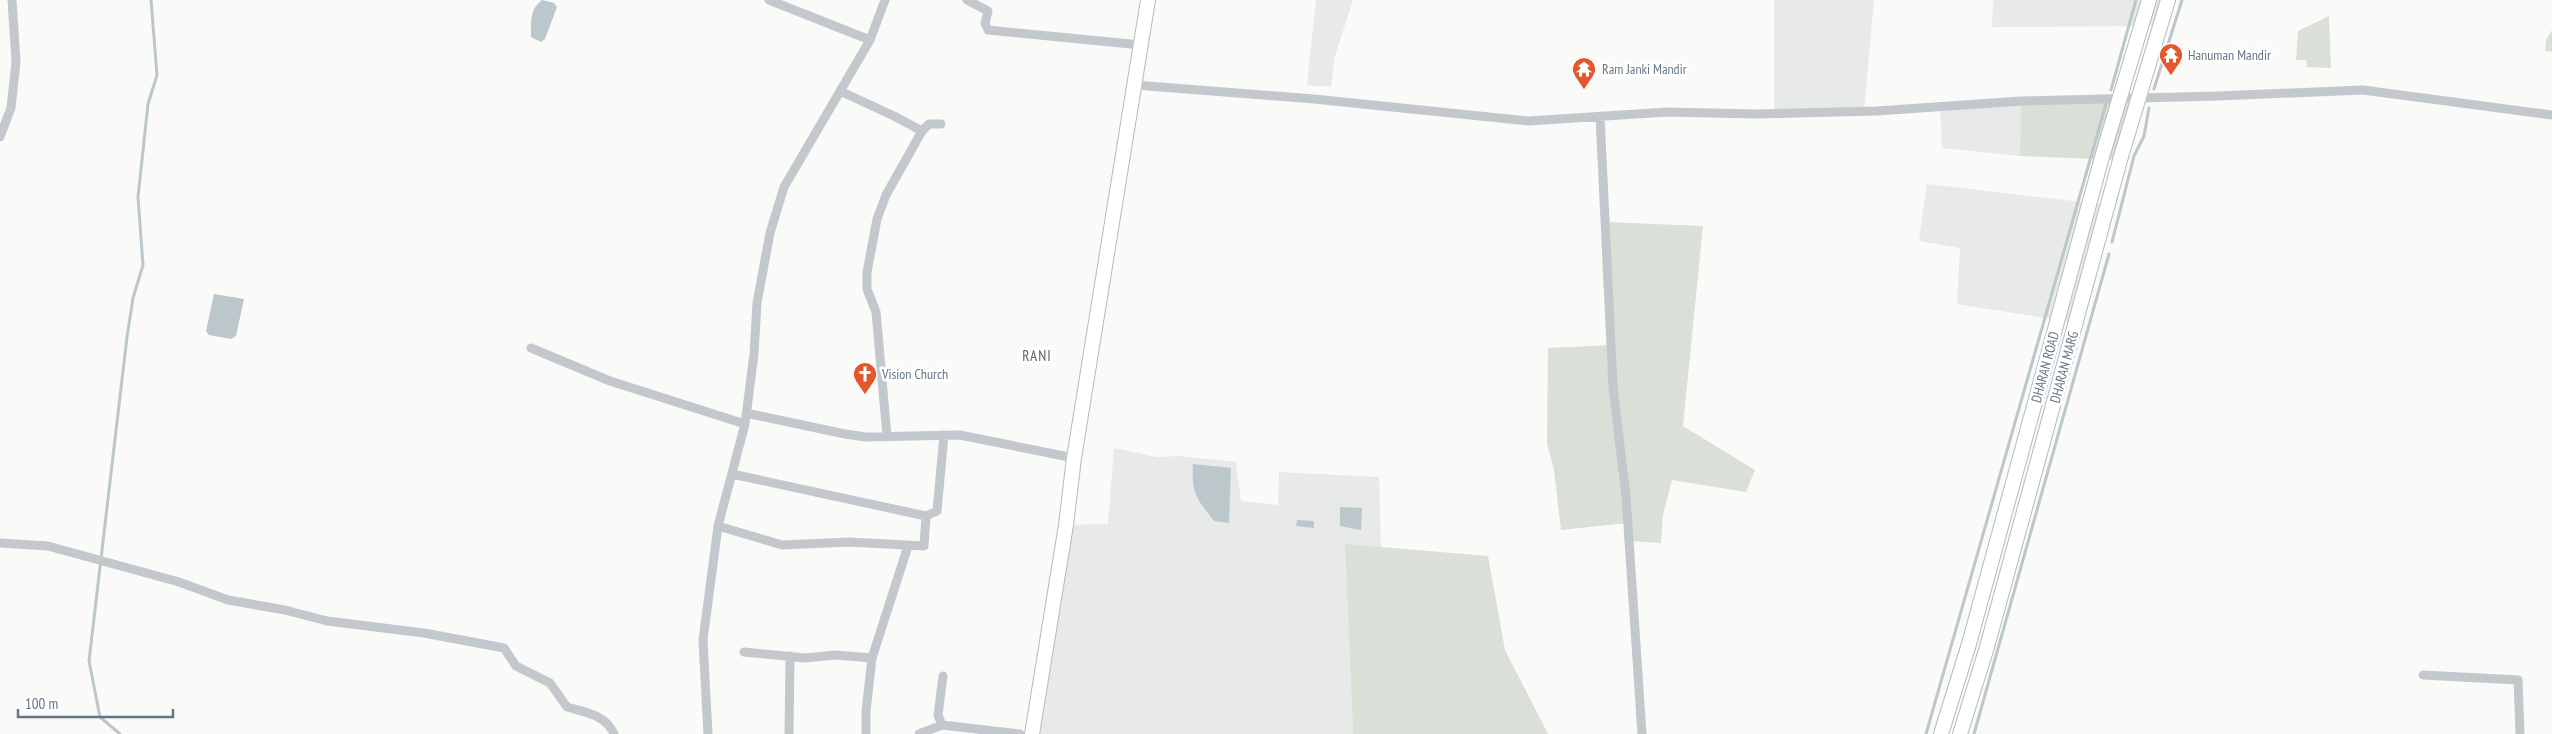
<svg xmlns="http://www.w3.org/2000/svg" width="2552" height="734" font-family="'PT Sans Narrow',sans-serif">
	<rect width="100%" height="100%" fill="#fafaf8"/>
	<!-- built -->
	<path fill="#e8e9e9" d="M 1316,0 L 1353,0 L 1335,56 L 1331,87 L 1307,85 Z
		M 1774,0 L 1874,0 L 1864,111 L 1774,113 Z
		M 1993,0 L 2168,0 L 2160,26 L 1992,27 Z
		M 2021,101 L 2020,156 L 1942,148 L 1940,107 Z
		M 1927,184 L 2108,205 L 2076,323 L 1957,304 L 1960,248 L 1919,241 Z
		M 1114,448 L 1157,457 L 1179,456 L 1236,462 L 1241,501 L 1278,505 L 1279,472 L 1379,477 L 1381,548 L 1345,544 L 1353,734 L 1032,734 L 1066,525 L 1108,524 Z"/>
	<!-- green -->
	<path fill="#dadfd7" d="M 2329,16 L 2331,68 L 2307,67 L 2306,60 L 2296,60 L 2298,31 Z
		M 2552,30 L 2552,52 L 2545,51 L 2546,40 Z
		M 2138,99 L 2120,160 L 2020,156 L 2021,101 Z
		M 1605,222 L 1703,226 L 1683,426 L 1755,470 L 1746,492 L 1672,480 L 1663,515 L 1661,543 L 1628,541 L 1627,523 L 1561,530 L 1554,470 L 1547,443 L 1548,348 L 1612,345 Z
		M 1345,544 L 1488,556 L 1505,650 L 1548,734 L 1353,734 Z"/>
	<!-- water -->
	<path fill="#bbc7cb" d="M 542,0 L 554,3 L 557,7 L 545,39 L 541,42 L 531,37 C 531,23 529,10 542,0 Z
		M 214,294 L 244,299 L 236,336 L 231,339 L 209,335 L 206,331 Z
		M 1193,464 L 1231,468 L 1229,523 L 1214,521 C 1197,499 1191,493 1193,464 Z
		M 1340,507 L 1362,508 L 1361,530 L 1340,526 Z
		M 1297,520 L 1314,521 L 1314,528 L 1296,526 Z"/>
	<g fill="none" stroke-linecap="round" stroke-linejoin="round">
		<!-- stream -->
		<path stroke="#bbc7cb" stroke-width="3" d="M 2154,89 L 2182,0
			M 2111,90 L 2136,0
			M 2112,242 L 2134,156 L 2144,136 L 2149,108
			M 120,734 L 100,717 L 89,661 L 127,337 L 133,298 L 143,265 L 138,197 L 148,104 L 157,75 L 151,0
			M 1926,734 L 2106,104
			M 1974,734 L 2109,254"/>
		<!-- primary casing -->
		<g stroke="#b5babe" stroke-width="16">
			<path id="primary" d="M 1032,734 L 1066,525 L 1074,458 L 1148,0
				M 1941,734 L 1969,644 L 2102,157 L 2149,0
				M 1960,734 L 1987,647 L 2120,160 L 2168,0"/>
		</g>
		<!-- minor -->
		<path stroke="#c3c8cc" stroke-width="9" d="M 769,0 L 870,40
			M 967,0 L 988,11 L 985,23 L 988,30 L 1141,45
			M 1135,85 L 1314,99 L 1529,121 L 1667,112 L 1755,114 L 1877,111 L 2021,101 L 2218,96 L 2363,90 L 2552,115
			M 840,91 L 894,116 L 922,131
			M 1600,116 L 1613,387 L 1626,496 L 1642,734
			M 0,137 L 11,108 L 16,62 L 12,0
			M 531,348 L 610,381 L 745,424
			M 746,413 L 845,434 L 866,437 L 960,435 L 1074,458
			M 887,436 L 876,312 L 867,289 L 867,272 L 877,219 L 886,195 L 922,131 L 929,124 L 941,124
			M 732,474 L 926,516 L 937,511 L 944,435
			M 718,526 L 782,545 L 849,542 L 924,546 L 926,516
			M 0,543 L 48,546 L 179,582 L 228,600 L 285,610 L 327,621 L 424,633 L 504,648 L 516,666 L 550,683 L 567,707 C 585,712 606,715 614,734
			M 744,652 L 805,658 L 835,655 L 872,658
			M 2423,675 L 2518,680 L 2520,734
			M 942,725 L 938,715 L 943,676
			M 708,734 L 703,640 L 718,526 L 745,424 L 754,354 L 757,303 L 770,233 L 784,187 L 870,40 L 885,0
			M 789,734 L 790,656
			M 866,734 L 866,711 L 872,658 L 908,546
			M 919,734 L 942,725 L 1020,734"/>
		<!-- primary -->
		<use href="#primary" stroke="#fff" stroke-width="14"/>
	</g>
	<!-- icons -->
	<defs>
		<g id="temple-pin" transform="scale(1.25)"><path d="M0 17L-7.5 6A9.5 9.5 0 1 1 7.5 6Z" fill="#e4572e" stroke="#fff"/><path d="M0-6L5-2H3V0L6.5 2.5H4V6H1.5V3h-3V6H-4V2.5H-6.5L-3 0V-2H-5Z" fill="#fff"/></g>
		<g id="church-pin" transform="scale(1.25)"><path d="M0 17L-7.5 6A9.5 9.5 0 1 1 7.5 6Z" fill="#e4572e" stroke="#fff"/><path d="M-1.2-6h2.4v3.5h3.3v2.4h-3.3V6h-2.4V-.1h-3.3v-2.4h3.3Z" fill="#fff"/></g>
	</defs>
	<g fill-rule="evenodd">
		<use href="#temple-pin" x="2171" y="55"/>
		<use href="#temple-pin" x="1584" y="69"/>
		<use href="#church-pin" x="865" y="374"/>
	</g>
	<g text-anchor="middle" stroke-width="5" stroke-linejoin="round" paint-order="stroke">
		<!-- poi labels -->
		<g font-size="14" fill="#657683" stroke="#fff" text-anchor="start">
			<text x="2188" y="60">Hanuman Mandir</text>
			<text x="1602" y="74">Ram Janki Mandir</text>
			<text x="882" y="379">Vision Church</text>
		</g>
		<!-- street labels -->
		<g font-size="14" fill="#657683" stroke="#fff">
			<text transform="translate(2045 367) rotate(-75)" y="5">DHARAN ROAD</text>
			<text transform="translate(2064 367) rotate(-75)" y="5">DHARAN MARG</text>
		</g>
		<!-- neighbourhood labels -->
		<g font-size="15" letter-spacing="1" fill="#57646e" stroke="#fff">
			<text x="1037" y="361">RANI</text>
		</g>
	</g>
	<!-- scale -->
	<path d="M18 709v8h155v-8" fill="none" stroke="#657683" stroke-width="2.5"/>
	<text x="25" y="709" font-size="15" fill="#657683" stroke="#ffffff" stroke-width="4" paint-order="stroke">100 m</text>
</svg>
